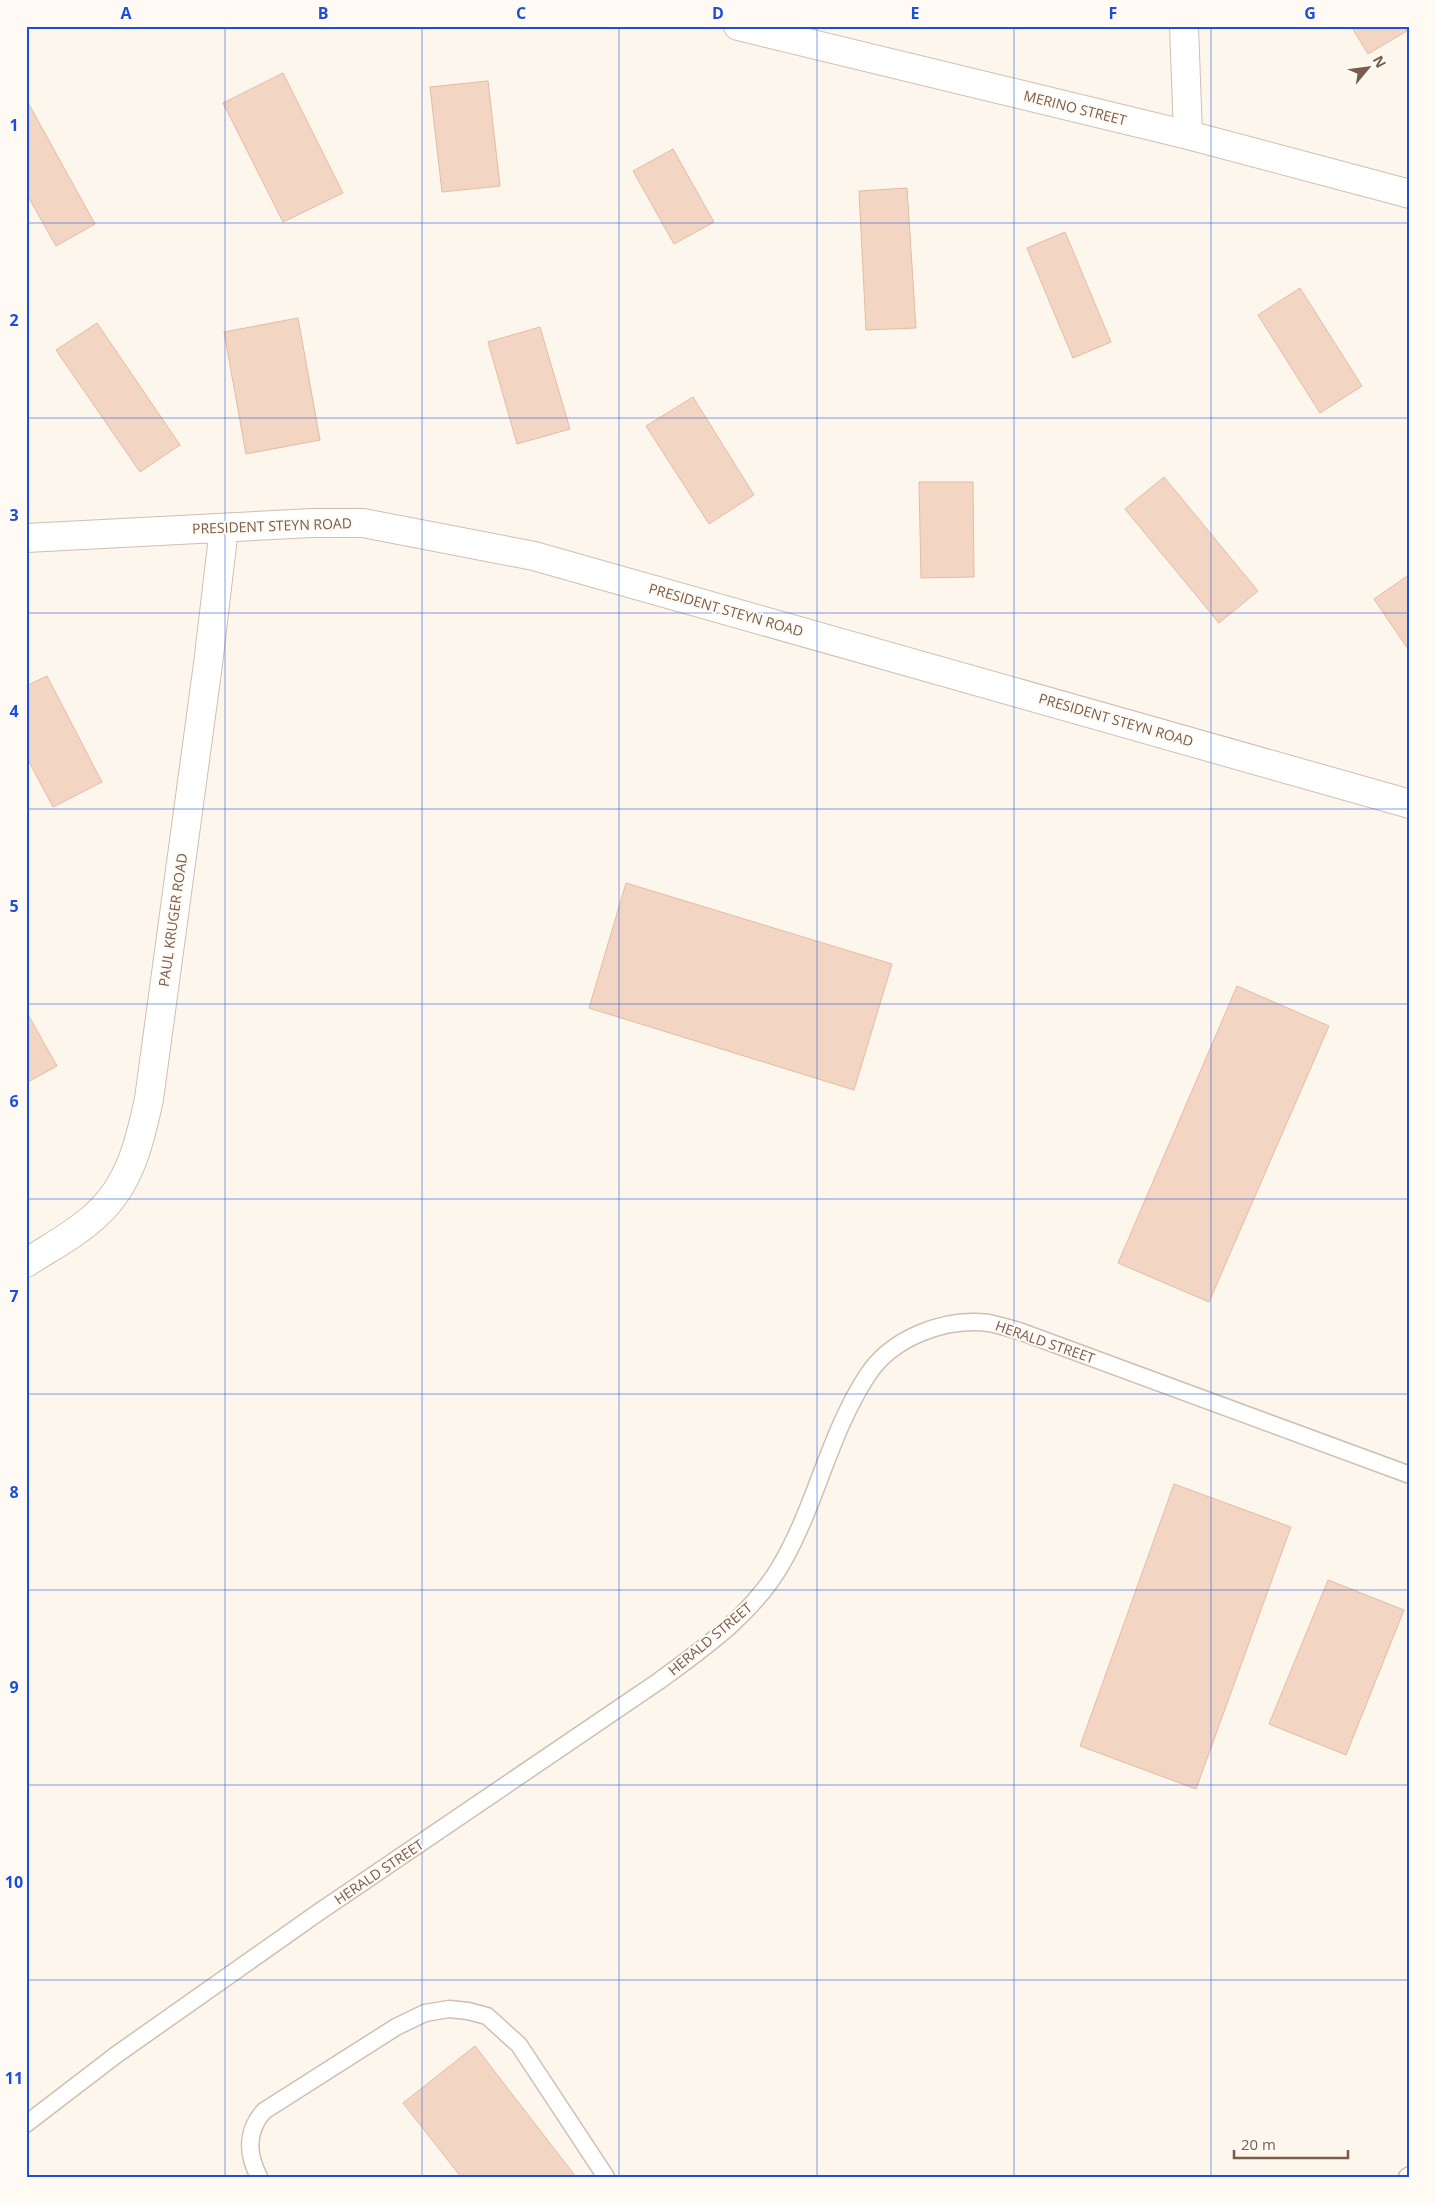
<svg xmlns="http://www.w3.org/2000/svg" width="1436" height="2203" font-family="'Open Sans',sans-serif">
	<rect width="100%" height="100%" fill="#fdf6ec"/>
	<!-- building -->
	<path fill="#f3d5c3" stroke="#e6bba3" d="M 1351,26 L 1410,26 L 1410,29 L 1368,54 Z
		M 283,73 L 343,193 L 283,222 L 223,103 Z
		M 488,81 L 500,186 L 442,192 L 430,87 Z
		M 26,99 L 95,224 L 56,246 L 26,193 Z
		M 673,149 L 714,222 L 674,244 L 633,171 Z
		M 907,188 L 916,328 L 866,330 L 859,191 Z
		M 1065,232 L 1111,342 L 1073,358 L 1027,248 Z
		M 1300,288 L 1362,386 L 1320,413 L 1258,315 Z
		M 298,318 L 320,440 L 246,454 L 224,332 Z
		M 97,323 L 180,445 L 140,472 L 56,350 Z
		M 540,327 L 570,429 L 517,444 L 488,342 Z
		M 693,397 L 754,495 L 709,524 L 646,426 Z
		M 1164,477 L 1258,591 L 1219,623 L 1125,509 Z
		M 919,482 L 973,482 L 974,577 L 921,578 Z
		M 1410,574 L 1410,652 L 1374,599 Z
		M 47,676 L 102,782 L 53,807 L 26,756 L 26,686 Z
		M 626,883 L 892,964 L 854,1090 L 589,1008 Z
		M 1237,986 L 1329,1026 L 1209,1302 L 1118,1263 Z
		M 26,1011 L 57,1066 L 26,1083 Z
		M 1174,1484 L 1291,1527 L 1196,1789 L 1080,1746 Z
		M 1328,1580 L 1404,1610 L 1346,1755 L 1269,1724 Z
		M 475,2046 L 576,2177 L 461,2177 L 403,2103 Z"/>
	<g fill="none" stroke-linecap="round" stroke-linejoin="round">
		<!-- service casing -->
		<g stroke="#d1beb0" stroke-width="19">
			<path id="service" d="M 26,2124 L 116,2055 L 319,1912 L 659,1681 C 704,1648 752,1615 781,1565 C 816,1505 829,1434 867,1376 C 891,1338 945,1317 989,1323 C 999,1325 1009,1328 1019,1331 L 1410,1475
				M 259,2177 C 247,2154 246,2131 264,2111 L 396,2027 L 425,2013 L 449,2009 L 468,2011 L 487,2016 L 519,2045 L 606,2177
				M 1407,2177 L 1410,2175"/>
		</g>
		<!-- minor casing -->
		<g stroke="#d1beb0" stroke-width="30">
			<path id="minor" d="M 738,26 L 1188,135 L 1410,194
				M 1184,26 L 1188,135
				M 26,538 L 312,523 L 363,523 L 534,556 L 1410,804
				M 26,1263 C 49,1248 76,1234 96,1215 C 130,1185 140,1141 149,1099 L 208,664 L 224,528"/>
		</g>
		<!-- service -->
		<use href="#service" stroke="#fff" stroke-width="16"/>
		<!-- minor -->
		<use href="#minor" stroke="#fff" stroke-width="28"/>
	</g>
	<!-- grid -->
	<path fill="none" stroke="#1d4ed8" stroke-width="1" stroke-opacity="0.55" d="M 225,26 L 225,2177M 422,26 L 422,2177M 619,26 L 619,2177M 817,26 L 817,2177M 1014,26 L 1014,2177M 1211,26 L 1211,2177M 26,223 L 1410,223M 26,418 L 1410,418M 26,613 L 1410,613M 26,809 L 1410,809M 26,1004 L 1410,1004M 26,1199 L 1410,1199M 26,1394 L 1410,1394M 26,1590 L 1410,1590M 26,1785 L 1410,1785M 26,1980 L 1410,1980"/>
	<g text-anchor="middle" stroke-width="4" stroke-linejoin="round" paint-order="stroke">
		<!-- street labels -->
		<g font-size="14" fill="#7a5c4d" stroke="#fffaf3">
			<text transform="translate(1075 108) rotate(14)" y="5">MERINO STREET</text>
			<text transform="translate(272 526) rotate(-2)" y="5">PRESIDENT STEYN ROAD</text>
			<text transform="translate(726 610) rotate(16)" y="5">PRESIDENT STEYN ROAD</text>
			<text transform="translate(1116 720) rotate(16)" y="5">PRESIDENT STEYN ROAD</text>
			<text transform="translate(173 920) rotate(-82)" y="5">PAUL KRUGER ROAD</text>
			<text transform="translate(1045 1342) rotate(19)" y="5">HERALD STREET</text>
			<text transform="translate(710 1639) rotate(-40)" y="5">HERALD STREET</text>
			<text transform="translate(379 1872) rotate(-34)" y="5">HERALD STREET</text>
		</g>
	</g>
	<!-- border -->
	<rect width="1436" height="2203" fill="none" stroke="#fffaf3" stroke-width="55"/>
	<!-- north arrow -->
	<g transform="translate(1368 68) rotate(61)" stroke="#fffaf3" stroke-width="4" paint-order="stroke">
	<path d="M0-4L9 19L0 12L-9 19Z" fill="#7a5c4d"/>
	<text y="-8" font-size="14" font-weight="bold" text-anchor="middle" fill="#7a5c4d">N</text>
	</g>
	<!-- scale -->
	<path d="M1234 2150v8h114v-8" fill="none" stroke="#7a5c4d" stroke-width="2.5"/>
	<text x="1241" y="2150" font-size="15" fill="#7a5c4d" stroke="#fffaf3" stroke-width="4" paint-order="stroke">20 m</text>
	<rect x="28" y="28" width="1380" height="2148" fill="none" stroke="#1d4ed8" stroke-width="2"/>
	<g font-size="16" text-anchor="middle" font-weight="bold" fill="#1d4ed8">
		<text x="126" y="19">A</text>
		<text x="323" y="19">B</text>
		<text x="521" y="19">C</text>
		<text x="718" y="19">D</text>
		<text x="915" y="19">E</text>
		<text x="1113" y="19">F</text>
		<text x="1310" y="19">G</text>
		<text x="14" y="131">1</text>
		<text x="14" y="326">2</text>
		<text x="14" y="521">3</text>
		<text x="14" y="717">4</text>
		<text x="14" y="912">5</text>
		<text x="14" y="1107">6</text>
		<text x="14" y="1302">7</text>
		<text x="14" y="1498">8</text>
		<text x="14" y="1693">9</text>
		<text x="14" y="1888">10</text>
		<text x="14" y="2084">11</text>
	</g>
</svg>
